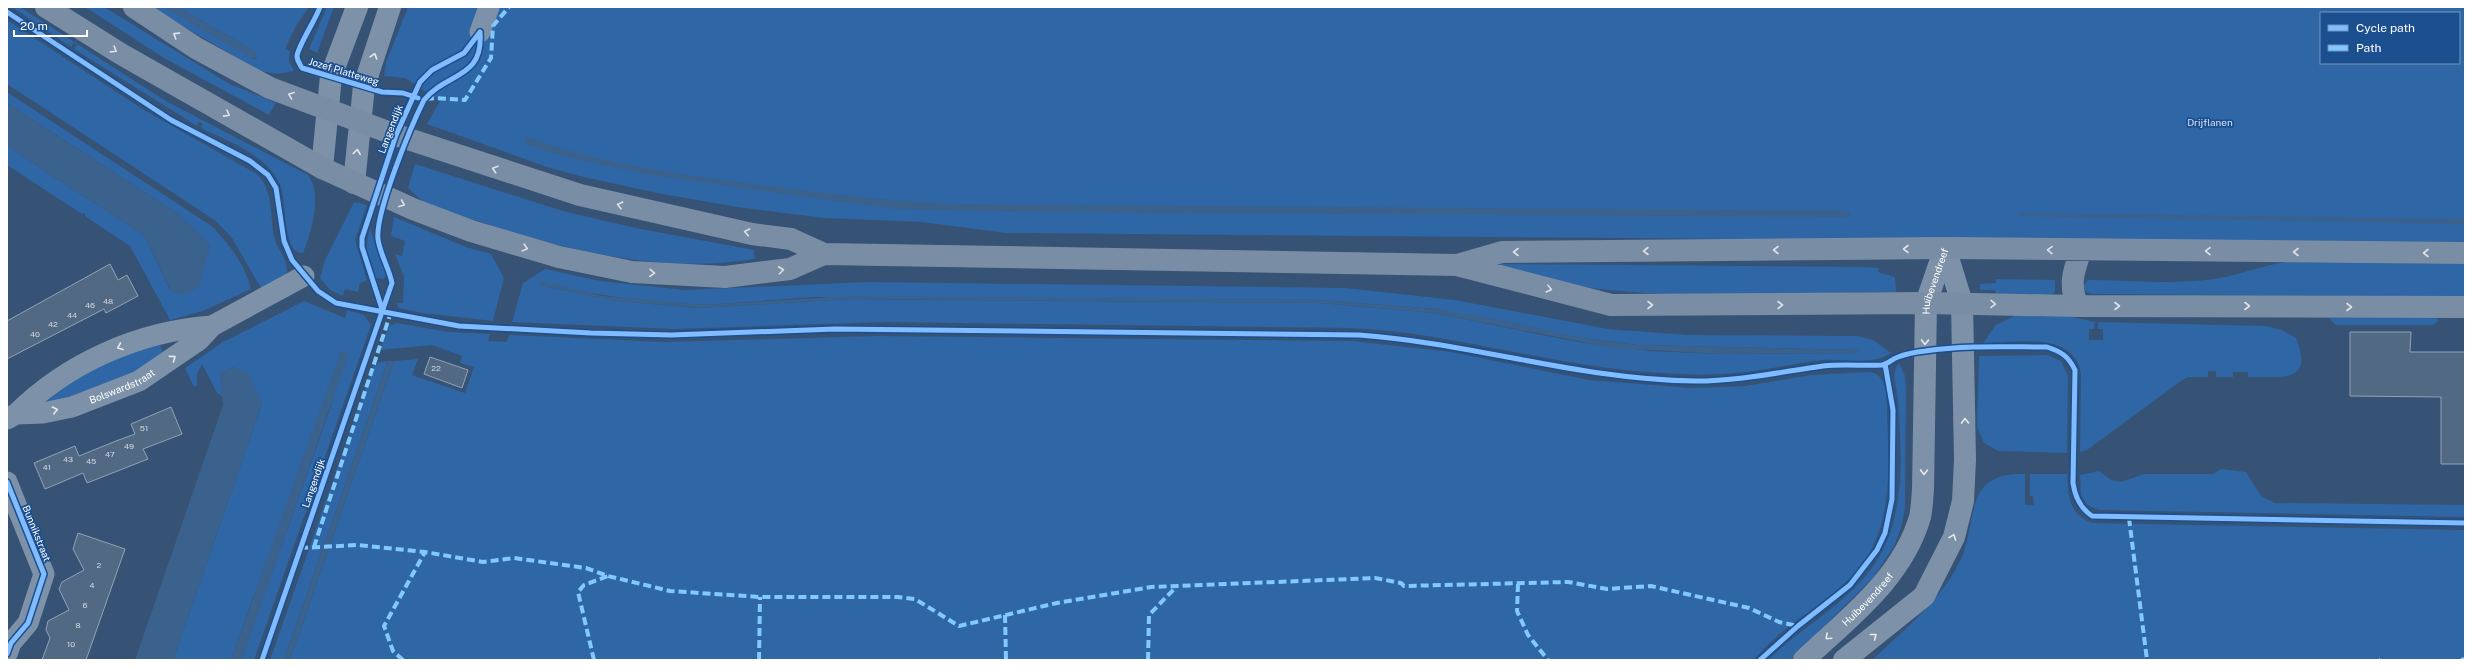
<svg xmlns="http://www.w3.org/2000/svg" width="2472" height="667" font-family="'Public Sans',sans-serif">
	<rect width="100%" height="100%" fill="#365274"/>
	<!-- green -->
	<path fill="#2f66a5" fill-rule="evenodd" d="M 12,7 L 20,7 L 166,101 L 308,175 C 323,194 311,234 303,253 C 283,255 286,200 281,187 C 269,155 229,142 201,128 L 203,124 L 199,122 L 197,126 L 74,49 L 77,45 L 73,43 L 71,47 Z
		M 85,7 L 104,7 L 228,83 L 276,103 L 269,115 L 164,58 Z
		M 150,7 L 164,7 L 254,59 L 257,58 L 254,51 L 178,7 L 309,7 L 296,26 L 285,49 L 290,51 L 289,61 L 294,71 L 277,74 L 260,71 Z
		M 327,7 L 334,7 L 317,53 L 309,49 Z
		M 408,7 L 2465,7 L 2465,245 L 1006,233 L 921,222 L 824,218 L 737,207 L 657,193 L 579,176 L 547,167 L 427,124 L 440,101 L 405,78 L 384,76 L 386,62 ZM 2321,13 L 2459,13 L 2459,63 L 2321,63 Z
		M 7,20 L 144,110 L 257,174 C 275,193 269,216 275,240 C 278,249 291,265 286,274 L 262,290 L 232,238 L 216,221 L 7,84 Z
		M 7,92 L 210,225 C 227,240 246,266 251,289 L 203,311 L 170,320 L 130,246 L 86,217 L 84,213 L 82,214 L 7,165 L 7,146 L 145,236 L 170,290 L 210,246 L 178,214 L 7,103 Z
		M 415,164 L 563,211 L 636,228 L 754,250 L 755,259 C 663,274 568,251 481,222 C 464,217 444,214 429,205 C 421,201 414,193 408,188 Z
		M 354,202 L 367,205 L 355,240 L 367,280 L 360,283 L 358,292 L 345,289 L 343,296 L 330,290 L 320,278 L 325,260 Z
		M 394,217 L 466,247 L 491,254 L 504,278 L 493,321 L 422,313 L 399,308 L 396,303 L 403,303 L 404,277 L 395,254 L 402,256 L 405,241 L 391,236 Z
		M 370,229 L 386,274 L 384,279 L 376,278 C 367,259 364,250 370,229 Z
		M 2287,262 L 2465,264 L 2465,297 L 2093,294 L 2086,292 L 2083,286 L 2088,280 C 2129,280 2172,285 2213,279 C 2239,276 2261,265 2287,262 Z
		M 1493,264 L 1864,267 L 1879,268 L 1878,272 L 1895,277 L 1896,292 C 1797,292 1697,300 1599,289 C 1563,285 1528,273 1493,264 Z
		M 545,269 L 601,281 L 685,290 L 868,282 L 1346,288 L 1455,300 L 1608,329 L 1688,335 L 1858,336 L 1873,340 L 1891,353 C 1873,366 1843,358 1823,360 C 1800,362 1777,368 1754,371 C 1719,376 1683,375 1648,372 C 1547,365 1450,332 1349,328 L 883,322 L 675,329 L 512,322 L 523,283 ZM 539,285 L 636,300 L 705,305 L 815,297 L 1320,300 L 1436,309 L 1581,338 L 1638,345 L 1858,350 L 1860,353 L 1722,354 L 1651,351 L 1578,342 L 1434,313 L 1320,303 L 849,299 L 699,308 L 617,301 Z
		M 1996,279 L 2055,280 L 2055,292 L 2053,294 L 1996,294 L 1995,290 L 1980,290 L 1980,284 L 1996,283 Z
		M 304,301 L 345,318 L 347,310 L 364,315 L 371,325 L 254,660 L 241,660 L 335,395 L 251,603 L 231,660 L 173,660 L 262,404 L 234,367 L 220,373 L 223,397 L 217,393 L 202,364 L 197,374 L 197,385 L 194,387 L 185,368 L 223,342 Z
		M 2018,314 L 2068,316 L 2095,322 L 2094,329 L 2089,329 L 2089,340 L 2103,340 L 2103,329 L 2098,329 L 2098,322 L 2266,326 L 2282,330 L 2296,338 C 2315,385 2280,376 2248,377 L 2248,372 L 2233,372 L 2233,377 L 2216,377 L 2216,371 L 2208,371 L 2208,377 L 2189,377 L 2181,381 L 2087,450 L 2080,452 L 2081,374 C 2074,330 2015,343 1983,343 L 1996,325 Z
		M 2436,317 L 2438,321 L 2433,325 L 2336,325 L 2330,319 L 2331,318 Z
		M 397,323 L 449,332 L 490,334 L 488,341 L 506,342 L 509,335 L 511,335 L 663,342 L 876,336 L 1352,341 L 1451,352 L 1589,380 L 1692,388 L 1745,386 L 1811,375 L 1870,372 C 1888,375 1887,398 1887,413 C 1889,464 1894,524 1860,567 C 1838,594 1807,611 1781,633 C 1771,641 1762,651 1753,660 L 290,660 L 394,361 L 418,359 L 412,375 L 465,393 L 474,367 L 460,363 L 462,356 L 432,345 L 380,350 L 389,326 Z
		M 160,345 L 163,353 C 130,381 85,394 44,405 L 41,399 L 118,355 Z
		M 1979,356 L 2047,355 L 2061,361 L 2068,376 L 2067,453 L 1998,451 L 1984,443 L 1977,427 Z
		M 388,361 L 284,660 L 270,660 L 373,366 L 380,362 Z
		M 1899,363 L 1905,376 L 1906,391 L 1905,508 L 1901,528 L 1894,546 L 1873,578 L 1790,660 L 1768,660 C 1808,621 1865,595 1887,541 C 1905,499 1901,445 1898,400 C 1897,387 1890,373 1899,363 Z
		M 2221,469 L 2246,472 L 2261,496 L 2275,503 L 2465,505 L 2465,517 L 2099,510 L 2087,505 L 2081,495 L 2080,475 L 2099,471 L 2111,480 L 2121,482 L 2144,474 L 2213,474 Z
		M 2014,474 L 2025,474 L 2025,505 L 2034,505 L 2033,496 L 2030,496 L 2030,474 L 2067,474 C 2068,496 2069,515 2093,523 L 2465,530 L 2465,660 L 1872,660 C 1905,629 1943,599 1962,557 C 1970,538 1971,507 1980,492 C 1988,480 2000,475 2014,474 Z"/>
	<!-- water -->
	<path fill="#3b618d" d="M 164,7 L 178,7 L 254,51 L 257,58 L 251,58 Z
		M 7,103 L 178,214 L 210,246 L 199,287 L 183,295 L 171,291 L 145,236 L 7,146 Z
		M 527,137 C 597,163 671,173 745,183 C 814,192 883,201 953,204 L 1848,211 L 1851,215 L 1848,217 L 1015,212 L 896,209 L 841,202 L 645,174 L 555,154 L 524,143 Z
		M 2019,213 L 2465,219 L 2465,224 L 2019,216 Z
		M 541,281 L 603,296 L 705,305 L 850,296 L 1320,300 L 1436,309 L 1511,322 L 1581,338 L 1638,345 L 1858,350 L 1860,353 L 1722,354 L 1613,348 L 1434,313 L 1320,303 L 849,299 L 699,308 L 617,301 L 539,285 Z
		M 341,351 L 346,351 L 348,356 L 248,642 L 241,660 L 231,660 Z
		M 388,361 L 394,361 L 290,660 L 284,660 Z
		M 234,367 L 248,373 L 262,404 L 173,660 L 135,660 L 223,405 L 220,373 Z"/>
	<!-- building -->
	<path fill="#526984" stroke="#92a2b6" d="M 110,264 L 118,280 L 127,275 L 138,296 L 106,313 L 104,309 L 7,359 L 7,321 Z
		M 2350,332 L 2411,332 L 2410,352 L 2465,352 L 2465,464 L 2441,464 L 2441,397 L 2350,396 Z
		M 430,357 L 468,370 L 462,388 L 424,374 Z
		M 171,407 L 182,434 L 143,449 L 148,459 L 87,483 L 83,473 L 45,489 L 34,463 L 75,446 L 79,456 L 116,441 L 135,434 L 131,424 Z
		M 78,533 L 125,549 L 86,660 L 42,660 L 50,638 L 46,630 L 48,621 L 69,610 L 59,589 L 62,582 L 84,570 L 73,549 Z"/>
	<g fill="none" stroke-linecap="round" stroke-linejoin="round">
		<!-- minor -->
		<g stroke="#7d92a8" stroke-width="21">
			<path d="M 480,32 L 489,7"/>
			<path d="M 16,414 C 67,363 139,331 212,326"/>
			<path id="s1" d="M 7,419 L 16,414 L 43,413 L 72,407 L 139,381 L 199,340 L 212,326 L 304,276"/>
			<path d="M 7,482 L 44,574 L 28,623 L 11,643 L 7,654"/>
		</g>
		<!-- tertiary -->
		<g stroke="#7d92a8" stroke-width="22">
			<path d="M 322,168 L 331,76 L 357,7"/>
			<path d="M 354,183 L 364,86 L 390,7"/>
			<path id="s2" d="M 1804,660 C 1848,618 1902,579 1920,517 C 1922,509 1922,499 1923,490 L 1926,303 L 1945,248"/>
			<path d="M 1844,660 L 1924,596 L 1954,537 L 1963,501 L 1965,460 L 1962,303 L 1945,248"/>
		</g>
		<!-- secondary -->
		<path stroke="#798da4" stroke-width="22" d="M 46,7 L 121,54 L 322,168 L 413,209 L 471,231 L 559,257 L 632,272 L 725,277 L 790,269 L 824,254
			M 134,7 L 196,48 L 270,88 L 396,135 L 580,195 L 752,234 L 791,239 L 824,254 L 1457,265 L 1611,305 L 1926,303 L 2078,306 L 2465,307
			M 1457,265 L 1502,252 L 1945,248 L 2465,253
			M 2078,306 C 2068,285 2074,270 2081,250"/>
		<!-- quiet -->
		<path stroke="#80caff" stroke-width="4" stroke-dasharray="8 4" stroke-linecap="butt" d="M 426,99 L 436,98 L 465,100 L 491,58 L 493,26 L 509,7
			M 2129,518 L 2147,660
			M 314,547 L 390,315
			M 300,548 L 358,545 L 425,552 L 483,562 L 514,558 L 586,568 L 608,576 L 670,591 L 760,597 L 897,597 L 915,599 L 959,626 L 1057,603 L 1151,587 L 1375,578 L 1401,583 L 1404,586 L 1568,582 L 1607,589 L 1651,586 L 1749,608 L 1779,622 L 1798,626
			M 1518,584 L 1517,611 L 1528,635 L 1548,660
			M 1005,615 L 1006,660
			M 403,660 L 393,651 L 384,626 L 425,552
			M 594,660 L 578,592 L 584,585 L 608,576
			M 759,660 L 760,597
			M 1148,660 L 1149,615 L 1176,587
			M 2379,660 L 2380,660
			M 2461,660 L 2465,659"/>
		<!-- cycleway casing -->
		<g stroke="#1b4f8f" stroke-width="8">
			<path id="cycleway" d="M 320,7 C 316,19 298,46 297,56 C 297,61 300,64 302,68 L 382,92 L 403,93 L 418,98
				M 7,12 L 171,120 L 250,161 L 268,175 L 276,188 L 284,241 L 292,260 L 318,291 L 336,303 L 459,326 L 591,333 L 671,335 L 835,329 L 1359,335 C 1472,343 1581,380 1695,381 C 1739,381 1780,372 1823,366 C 1843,364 1863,366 1882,365 C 1888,364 1892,359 1898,357 C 1906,354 1916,352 1925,351 C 1965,345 2007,347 2047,347 C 2062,352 2068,356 2075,370 L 2073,483 C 2075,497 2080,508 2092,516 L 2465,523
				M 383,312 L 362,247 L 362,238 L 396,135 L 420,82 L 432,70 L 464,53 L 480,32
				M 7,482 L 44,574 L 28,623 L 11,643 L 7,654
				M 262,660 L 392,283 C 389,268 380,254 378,239 C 375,213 411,126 424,100 C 447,72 484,79 480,32
				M 1760,660 L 1798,626 L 1850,585 L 1877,550 L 1885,533 L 1892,499 L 1893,410 L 1885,364"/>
		</g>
		<!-- cycleway -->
		<use href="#cycleway" stroke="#80bcff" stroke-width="5"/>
	</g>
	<!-- one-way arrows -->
	<defs><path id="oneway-chevron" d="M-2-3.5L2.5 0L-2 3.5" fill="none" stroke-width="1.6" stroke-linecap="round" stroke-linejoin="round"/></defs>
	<g stroke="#dee2e8">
		<use href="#oneway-chevron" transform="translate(176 35) rotate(-147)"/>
		<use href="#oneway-chevron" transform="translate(114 50) rotate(32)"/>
		<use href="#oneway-chevron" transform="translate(291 95) rotate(-160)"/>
		<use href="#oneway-chevron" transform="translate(227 114) rotate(29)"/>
		<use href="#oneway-chevron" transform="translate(495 169) rotate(-162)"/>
		<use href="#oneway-chevron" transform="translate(402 204) rotate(23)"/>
		<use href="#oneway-chevron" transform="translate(620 205) rotate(-166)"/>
		<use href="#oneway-chevron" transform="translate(747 232) rotate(-169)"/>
		<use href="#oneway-chevron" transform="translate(525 248) rotate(15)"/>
		<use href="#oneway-chevron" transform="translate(1906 249) rotate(180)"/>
		<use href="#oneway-chevron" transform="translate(1776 250) rotate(180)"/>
		<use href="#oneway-chevron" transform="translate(2050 250) rotate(-179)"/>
		<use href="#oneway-chevron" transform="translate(1646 251) rotate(180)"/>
		<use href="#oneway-chevron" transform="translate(2208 251) rotate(-179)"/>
		<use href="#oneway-chevron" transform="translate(1516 252) rotate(180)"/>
		<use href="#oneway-chevron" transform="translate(2296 252) rotate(-180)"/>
		<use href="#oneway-chevron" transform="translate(2426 253) rotate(-180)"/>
		<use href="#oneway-chevron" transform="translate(781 270) rotate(-7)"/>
		<use href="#oneway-chevron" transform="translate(652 273) rotate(3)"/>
		<use href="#oneway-chevron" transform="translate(1549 289) rotate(14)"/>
		<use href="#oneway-chevron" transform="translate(1993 304) rotate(1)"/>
		<use href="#oneway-chevron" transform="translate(1650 305)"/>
		<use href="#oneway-chevron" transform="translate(1780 305)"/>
		<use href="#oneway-chevron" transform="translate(2117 306)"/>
		<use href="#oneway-chevron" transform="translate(2247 306)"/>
		<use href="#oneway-chevron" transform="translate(2349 307)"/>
	</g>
	<g stroke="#e5e9ee">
		<use href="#oneway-chevron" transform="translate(374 56) rotate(-72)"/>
		<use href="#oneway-chevron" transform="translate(357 152) rotate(-83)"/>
		<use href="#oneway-chevron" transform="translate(1925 342) rotate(91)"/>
		<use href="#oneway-chevron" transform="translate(120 347) rotate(157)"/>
		<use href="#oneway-chevron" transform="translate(173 358) rotate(-36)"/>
		<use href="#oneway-chevron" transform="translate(55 410) rotate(-12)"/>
		<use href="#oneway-chevron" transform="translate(1965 421) rotate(-91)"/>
		<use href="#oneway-chevron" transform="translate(1924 472) rotate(91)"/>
		<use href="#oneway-chevron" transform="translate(1953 537) rotate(-69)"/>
		<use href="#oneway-chevron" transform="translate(1874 636) rotate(-38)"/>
		<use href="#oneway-chevron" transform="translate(1828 637) rotate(137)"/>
	</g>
	<g text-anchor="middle" stroke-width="3.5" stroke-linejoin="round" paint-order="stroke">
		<!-- number labels -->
		<g font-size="8" fill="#d4dae0">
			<text x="108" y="304">48</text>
			<text x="90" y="308">46</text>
			<text x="72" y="318">44</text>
			<text x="53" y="327">42</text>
			<text x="35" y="337">40</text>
			<text x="436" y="371">22</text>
			<text x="144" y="431">51</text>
			<text x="129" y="449">49</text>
			<text x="110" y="457">47</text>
			<text x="68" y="462">43</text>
			<text x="91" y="464">45</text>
			<text x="47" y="470">41</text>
			<text x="99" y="568">2</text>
			<text x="92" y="588">4</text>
			<text x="85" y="608">6</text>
			<text x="78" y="628">8</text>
			<text x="71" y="647">10</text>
		</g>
		<!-- street labels -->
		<g font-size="10" fill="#fff" stroke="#1b4f8f">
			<text transform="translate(344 71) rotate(17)" y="4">Jozef Platteweg</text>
			<text transform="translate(390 129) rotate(-69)" y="4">Langendijk</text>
			<text dy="4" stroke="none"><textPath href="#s2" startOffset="424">Huibevendreef</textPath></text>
			<text dy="4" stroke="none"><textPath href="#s1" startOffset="121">Bolswardstraat</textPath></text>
			<text transform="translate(313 483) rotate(-71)" y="4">Langendijk</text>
			<text transform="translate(37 533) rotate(68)" y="4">Bunnikstraat</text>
			<text dy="4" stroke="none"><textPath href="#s2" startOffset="88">Huibevendreef</textPath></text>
		</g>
		<!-- park labels -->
		<g font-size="10" fill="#cfe3fa" stroke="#1b4f8f">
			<text x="2210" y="126">Drijflanen</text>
		</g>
	</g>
	<!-- border -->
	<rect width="2472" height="667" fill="none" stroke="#ffffff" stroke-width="16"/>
	<!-- legend -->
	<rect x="2320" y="12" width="140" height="52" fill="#1b4f8f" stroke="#7695bc"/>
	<rect x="2328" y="25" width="20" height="6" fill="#80bcff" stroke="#7695bc"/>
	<text x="2356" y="32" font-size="12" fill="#ffffff">Cycle path</text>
	<rect x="2328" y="45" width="20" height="6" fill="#80caff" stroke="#7695bc"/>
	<text x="2356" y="52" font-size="12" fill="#ffffff">Path</text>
	<!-- scale -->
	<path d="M14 30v6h73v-6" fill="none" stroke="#ffffff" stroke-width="2"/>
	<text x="20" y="30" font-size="12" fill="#ffffff" stroke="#1b4f8f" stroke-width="3" paint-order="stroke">20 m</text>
</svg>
